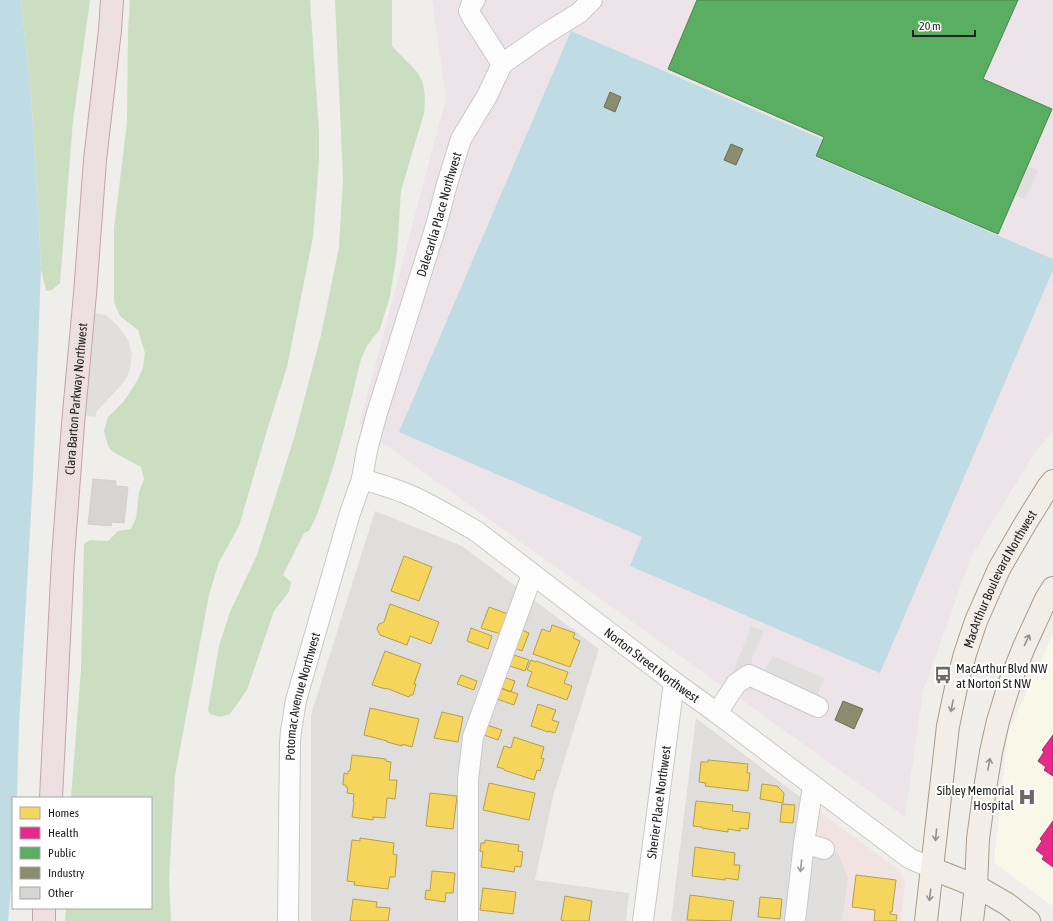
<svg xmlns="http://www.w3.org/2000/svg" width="1053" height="921" font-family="'Asap Condensed',sans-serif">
	<rect width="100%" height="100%" fill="#f0eeeb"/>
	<!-- residential -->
	<path fill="#dfdedc" d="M 375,511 L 462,546 L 599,649 L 554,793 L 535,880 L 629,893 L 626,921 L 311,921 L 311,715 Z
		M 696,718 L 804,800 L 787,921 L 671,921 Z"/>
	<!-- commercial -->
	<path fill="#f1e3e1" d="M 804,800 L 900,871 L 905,883 L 901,921 L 787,921 Z"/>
	<!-- industrial -->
	<path fill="#ede4e9" d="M 432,0 L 1053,0 L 1053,432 L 1035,452 L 971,557 L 923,691 L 905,817 L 359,426 L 446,98 Z"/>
	<!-- education -->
	<path fill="#f8f7e8" d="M 1053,634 L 1053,907 L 994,862 L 1008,733 Z"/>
	<!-- forest -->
	<path fill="#cbdec1" d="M 21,0 L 90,0 L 73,121 L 60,283 L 52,290 L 46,291 L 41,269 L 39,227 L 31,95 Z
		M 130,0 L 310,0 L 319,132 L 319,161 L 313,237 L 287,367 L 268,427 L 239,526 L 219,562 L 209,595 L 175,775 L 169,879 L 171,921 L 65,921 L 66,908 L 151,908 L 151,798 L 71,798 L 81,669 L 84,544 L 90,540 L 108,541 L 118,531 L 131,529 L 136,518 L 139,492 L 144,479 L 141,467 L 113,452 L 108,446 L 104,431 L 108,417 L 124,401 L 137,381 L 143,368 L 145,353 L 138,330 L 120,316 L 114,302 L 114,229 L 127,122 L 128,31 Z
		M 335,0 L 392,0 L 392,46 L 418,73 L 423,83 L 425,98 L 424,113 L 401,191 L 397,253 L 390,296 L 380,329 L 367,346 L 361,359 C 351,400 342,440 329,480 C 323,497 318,515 309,531 L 304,533 L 283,575 L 291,582 L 289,592 L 274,611 L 247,690 L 230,714 L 220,717 L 210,714 L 208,710 L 219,646 L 230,612 L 257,555 L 294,438 L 321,335 L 339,247 L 343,178 Z"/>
	<!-- parking -->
	<path fill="#e0dfde" d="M 1027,166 L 1038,170 L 1025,200 L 1012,193 Z
		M 94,313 L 106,315 L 118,326 L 128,340 L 132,354 L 130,369 L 125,381 L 97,411 L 95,417 L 85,415 Z
		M 750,626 L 764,631 L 752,659 L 752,665 L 755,669 L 761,671 L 766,668 L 773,656 L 824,678 L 818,695 L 828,701 L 821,718 L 755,690 L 745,690 L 739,693 L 727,685 L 750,630 Z
		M 811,832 L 818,841 L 838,853 L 848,878 L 842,921 L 799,921 Z"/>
	<!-- water -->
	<path fill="#bfdbe3" d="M 0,0 L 21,0 L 31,95 L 39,227 L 41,269 L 33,478 L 19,725 L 17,798 L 13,798 L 13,866 L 8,921 L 0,921 Z
		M 571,31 L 822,139 L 815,157 L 1053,259 L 1053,270 L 880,673 L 630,566 L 642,537 L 399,432 Z"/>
	<!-- homes -->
	<path fill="#f6d55c" stroke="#b69f4b" d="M 404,556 L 432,567 L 419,601 L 391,591 Z
		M 390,604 L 439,622 L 431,644 L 410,636 L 407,645 L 380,635 L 377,629 L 379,624 L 384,622 Z
		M 489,607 L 508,614 L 501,634 L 481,628 Z
		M 552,625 L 575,633 L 573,638 L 580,641 L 570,667 L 533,654 L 542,629 L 550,632 Z
		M 471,628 L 492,636 L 488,649 L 467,641 Z
		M 520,629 L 529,633 L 522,651 L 512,647 Z
		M 385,651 L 421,664 L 414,684 L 416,684 L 413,695 L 410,695 L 409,697 L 386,688 L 386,689 L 372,685 Z
		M 511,654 L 529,660 L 525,671 L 507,665 Z
		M 531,660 L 536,662 L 536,661 L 568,672 L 564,683 L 572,686 L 567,700 L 527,686 L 532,672 L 527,670 Z
		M 461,675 L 477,681 L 474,690 L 457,684 Z
		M 497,675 L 515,681 L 511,692 L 494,686 Z
		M 501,688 L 518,694 L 514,705 L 497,699 Z
		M 538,704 L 556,710 L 552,720 L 559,722 L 555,733 L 548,731 L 548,732 L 531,726 Z
		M 370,708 L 419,719 L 412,747 L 402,744 L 402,746 L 387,742 L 387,741 L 364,735 Z
		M 442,712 L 463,717 L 458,742 L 434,738 Z
		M 487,725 L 502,730 L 498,740 L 484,735 Z
		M 514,737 L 544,747 L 541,758 L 544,759 L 540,771 L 537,770 L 534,780 L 504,770 L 504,769 L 497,767 L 504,746 L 511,748 Z
		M 352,755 L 386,759 L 386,761 L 391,762 L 389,780 L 397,780 L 395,799 L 387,798 L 385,818 L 373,817 L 373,820 L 352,817 L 354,802 L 353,801 L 354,794 L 347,793 L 348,788 L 346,787 L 346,785 L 343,785 L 344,773 L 348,774 L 348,771 L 350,771 Z
		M 708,760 L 748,764 L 747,773 L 750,773 L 748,791 L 705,786 L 706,783 L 699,782 L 701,762 L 708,762 Z
		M 489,783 L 535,793 L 529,820 L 483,810 Z
		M 762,784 L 777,786 L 784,793 L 783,803 L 760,799 Z
		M 430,793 L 457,796 L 453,829 L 426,826 Z
		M 696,801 L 733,805 L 732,811 L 750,813 L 748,829 L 740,828 L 740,831 L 728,829 L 728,832 L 702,828 L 702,827 L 693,826 Z
		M 782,804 L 795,805 L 793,823 L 780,822 Z
		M 360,838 L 394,843 L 393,854 L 397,855 L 395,877 L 390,877 L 388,889 L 354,885 L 355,882 L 347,881 L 352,840 L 360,841 Z
		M 485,840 L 519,845 L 518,851 L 523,852 L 521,867 L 515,866 L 514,872 L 481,867 L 483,852 L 480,851 L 481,843 L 485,843 Z
		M 695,847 L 735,853 L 734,865 L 740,865 L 738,880 L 725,878 L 725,880 L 692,876 Z
		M 432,871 L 455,873 L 453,893 L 446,893 L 445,902 L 425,899 L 426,890 L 430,891 Z
		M 856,875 L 896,880 L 892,912 L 890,912 L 890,914 L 897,915 L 896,921 L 874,921 L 875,910 L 852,907 Z
		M 483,888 L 516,892 L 513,914 L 480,910 Z
		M 690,895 L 734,901 L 731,921 L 687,920 Z
		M 565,896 L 592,901 L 589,921 L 564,921 L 561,920 Z
		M 760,897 L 782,899 L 780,919 L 758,917 Z
		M 353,899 L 377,902 L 376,907 L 390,908 L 388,921 L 350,921 Z"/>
	<!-- health -->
	<path fill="#e7298a" stroke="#ac276b" d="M 1053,735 L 1053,776 L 1044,770 L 1046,767 L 1038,761 L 1044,752 L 1042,750 Z
		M 1053,821 L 1053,867 L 1042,859 L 1044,856 L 1036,850 L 1042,841 L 1040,839 Z"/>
	<!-- public -->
	<path fill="#5aae61" stroke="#49844e" d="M 697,0 L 1018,0 L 983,79 L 1052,109 L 998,234 L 816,156 L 824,137 L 668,69 Z"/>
	<!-- industry -->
	<path fill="#8c8c6e" stroke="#6c6c57" d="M 610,92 L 621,97 L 615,112 L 604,107 Z
		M 731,144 L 743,149 L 736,165 L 724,160 Z
		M 843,701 L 863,709 L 854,729 L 835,720 Z"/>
	<!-- building -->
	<path fill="#d7d4d2" stroke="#d3d0cc" d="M 93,479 L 116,481 L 116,486 L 128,487 L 124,523 L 112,522 L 111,526 L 88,524 Z"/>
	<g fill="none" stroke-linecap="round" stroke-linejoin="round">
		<!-- minor casing -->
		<g stroke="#c9c8c7" stroke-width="22">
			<g id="minor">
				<path d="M 475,0 L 472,3 L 469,11 L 472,17 L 502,64"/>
				<path id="s1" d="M 362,479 C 379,484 397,489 414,497 C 435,507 455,519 476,531 L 674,682 L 717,713 L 909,858 L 933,869"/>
				<path d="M 717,713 L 736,684 L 749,675 L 818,707"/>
				<path d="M 804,843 L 824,849"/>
				<path id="s2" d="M 288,921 L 290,743 L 291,731 L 296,700 L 350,513 L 362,479 L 367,450 L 377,413 L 436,226 L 447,184 L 461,139 L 487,96 L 502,64 L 545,34 L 579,13 L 592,0"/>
				<path d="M 468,921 L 468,780 L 473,737 L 532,575"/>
				<path id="s3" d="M 643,921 L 674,682"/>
				<path d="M 795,921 L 804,843 L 813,786"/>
			</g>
		</g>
		<!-- major casing -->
		<g stroke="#a79c86" stroke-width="24">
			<g id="major">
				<path d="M 933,869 L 976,886 L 1007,904 L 1029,921"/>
				<path id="s4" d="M 926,921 L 948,726 L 956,688 L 965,654 L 976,621 L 999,569 L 1025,524 L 1048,487 L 1053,481"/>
				<path d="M 972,921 L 976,886 L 978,839 L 984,795 L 991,752 L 998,721 L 1010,682 L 1024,647 L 1046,599 L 1053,588"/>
			</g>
		</g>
		<!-- highway casing -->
		<g stroke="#c5a2ac" stroke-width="24">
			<g id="highway">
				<path id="s5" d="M 51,798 L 63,558 L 73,424 L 85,294 L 95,160 L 110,30 L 112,0"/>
				<path d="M 44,921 L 44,908"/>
			</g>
		</g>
		<!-- minor -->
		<use href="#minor" stroke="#fdfcfc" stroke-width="20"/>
		<!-- major -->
		<use href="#major" stroke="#f3ede7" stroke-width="22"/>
		<!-- highway -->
		<use href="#highway" stroke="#ece0e2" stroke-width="22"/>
	</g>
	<!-- one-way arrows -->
	<defs><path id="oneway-shaft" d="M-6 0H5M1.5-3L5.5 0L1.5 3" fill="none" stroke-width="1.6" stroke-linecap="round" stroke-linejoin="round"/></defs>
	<g stroke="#95928e">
		<use href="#oneway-shaft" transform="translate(1027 640) rotate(-65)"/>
		<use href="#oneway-shaft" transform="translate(952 706) rotate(101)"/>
		<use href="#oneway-shaft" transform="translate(989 764) rotate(-80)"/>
		<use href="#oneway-shaft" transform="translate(936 835) rotate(96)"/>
		<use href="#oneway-shaft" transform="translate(930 895) rotate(97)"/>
	</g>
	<use stroke="#9a9a9a" href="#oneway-shaft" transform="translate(801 866) rotate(96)"/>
	<!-- icons -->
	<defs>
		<g id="bus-bare" transform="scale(1.38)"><path d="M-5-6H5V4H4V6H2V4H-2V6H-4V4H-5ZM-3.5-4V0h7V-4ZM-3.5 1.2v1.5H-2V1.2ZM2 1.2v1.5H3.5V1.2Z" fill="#6a6968" stroke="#fff" stroke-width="2.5" paint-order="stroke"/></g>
		<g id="hospital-bare" transform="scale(1.38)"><path d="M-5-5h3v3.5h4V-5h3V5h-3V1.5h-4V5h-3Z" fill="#6a6968" stroke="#fff" stroke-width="2.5" paint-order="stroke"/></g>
	</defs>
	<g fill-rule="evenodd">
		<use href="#bus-bare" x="943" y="675"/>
		<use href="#hospital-bare" x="1027" y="797"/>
	</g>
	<g text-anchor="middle" stroke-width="4" stroke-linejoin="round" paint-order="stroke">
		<!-- street labels -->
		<g font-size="13" fill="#222" stroke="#fff">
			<text dy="5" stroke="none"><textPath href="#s2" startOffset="728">Dalecarlia Place Northwest</textPath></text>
			<text dy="5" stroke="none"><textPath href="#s5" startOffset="400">Clara Barton Parkway Northwest</textPath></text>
			<text dy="5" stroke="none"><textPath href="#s4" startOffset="353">MacArthur Boulevard Northwest</textPath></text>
			<text dy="5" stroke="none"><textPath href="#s1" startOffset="347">Norton Street Northwest</textPath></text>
			<text dy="5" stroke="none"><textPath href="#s2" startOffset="226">Potomac Avenue Northwest</textPath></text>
			<text dy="5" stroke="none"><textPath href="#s3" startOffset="120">Sherier Place Northwest</textPath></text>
		</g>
		<!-- poi labels -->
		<g font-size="13" fill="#222" stroke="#fff" text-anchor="start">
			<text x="956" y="673">MacArthur Blvd NW<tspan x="956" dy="15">at Norton St NW</tspan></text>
			<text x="1014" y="795" text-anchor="end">Sibley Memorial<tspan x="1014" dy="15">Hospital</tspan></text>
		</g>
	</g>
	<!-- legend -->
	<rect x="12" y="797" width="140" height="112" fill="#ffffff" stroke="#a7a7a7"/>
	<rect x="20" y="807" width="20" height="12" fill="#f6d55c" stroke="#a7a7a7"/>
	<text x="48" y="817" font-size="12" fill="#222222">Homes</text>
	<rect x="20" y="827" width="20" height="12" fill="#e7298a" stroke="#a7a7a7"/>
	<text x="48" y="837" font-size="12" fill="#222222">Health</text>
	<rect x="20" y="847" width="20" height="12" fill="#5aae61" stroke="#a7a7a7"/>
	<text x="48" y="857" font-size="12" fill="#222222">Public</text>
	<rect x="20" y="867" width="20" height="12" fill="#8c8c6e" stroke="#a7a7a7"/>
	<text x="48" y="877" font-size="12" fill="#222222">Industry</text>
	<rect x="20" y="887" width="20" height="12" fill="#d7d4d2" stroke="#a7a7a7"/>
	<text x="48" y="897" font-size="12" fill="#222222">Other</text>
	<!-- scale -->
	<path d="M913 30v6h62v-6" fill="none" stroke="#222222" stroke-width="2"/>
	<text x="919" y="30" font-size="12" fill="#222222" stroke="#ffffff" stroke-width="3" paint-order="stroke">20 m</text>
</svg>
